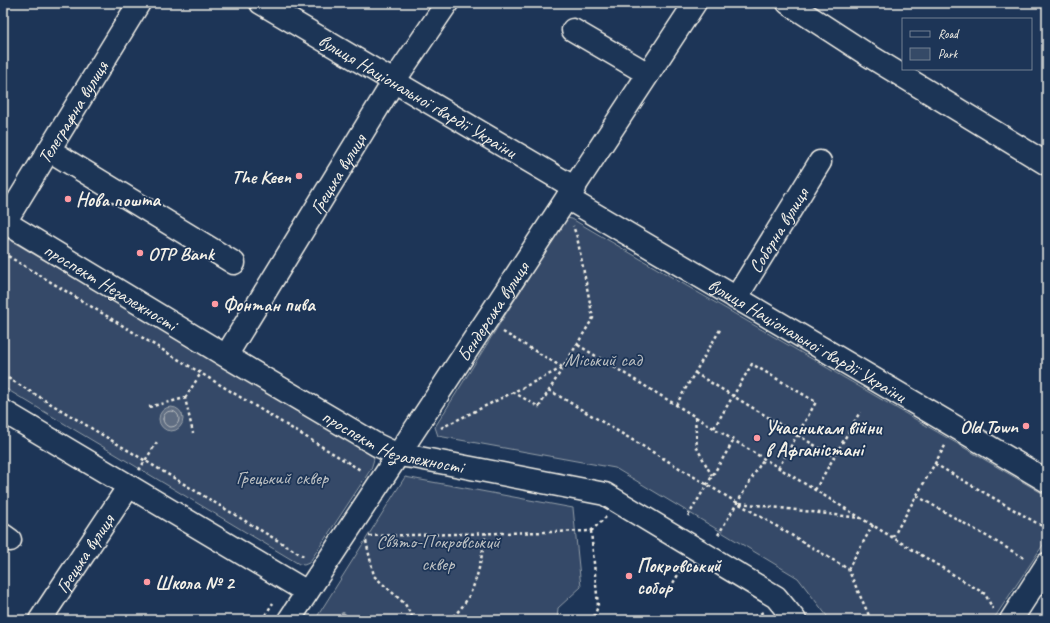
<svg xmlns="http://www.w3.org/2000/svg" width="1050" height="623" font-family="Caveat,sans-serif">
	<rect width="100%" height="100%" fill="#1d3557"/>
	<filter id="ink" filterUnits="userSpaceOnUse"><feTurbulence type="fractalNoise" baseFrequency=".025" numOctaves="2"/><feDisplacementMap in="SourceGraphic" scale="8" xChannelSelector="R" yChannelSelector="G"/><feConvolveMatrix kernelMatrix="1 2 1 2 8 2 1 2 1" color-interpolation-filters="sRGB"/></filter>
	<g filter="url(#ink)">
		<!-- green -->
		<path fill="#354a67" stroke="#949ea8" d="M 566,218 L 572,219 L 1047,496 L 1047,539 L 993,620 L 830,620 L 798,578 L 615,468 L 438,436 L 435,427 Z
			M 3,236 L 372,453 L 374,459 L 371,469 L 309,563 L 304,565 L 299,564 L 3,387 Z
			M 405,477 L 573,508 L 581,587 L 558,608 L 557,620 L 315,620 Z"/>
		<!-- water -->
		<path fill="#5e6d82" stroke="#9aa2ab" d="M159 419a12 12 0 1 1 24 0a12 12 0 1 1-24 0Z"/>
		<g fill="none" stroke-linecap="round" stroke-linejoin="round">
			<!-- shore -->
			<path stroke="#b8bcbf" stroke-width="1" d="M163 419a8 8 0 1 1 16 0a8 8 0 1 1-16 0Z"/>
			<!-- stream -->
			<path stroke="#9aa2ab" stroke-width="5.5" d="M 343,615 L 348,620"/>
			<!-- minor casing -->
			<g stroke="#f4f1e8" stroke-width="25">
				<g id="minor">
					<path id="s1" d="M 261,3 L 575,188"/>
					<path d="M 788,3 L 868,55 L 1047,164"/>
					<path d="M 573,30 L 648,74"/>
					<path d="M 49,150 L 234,263"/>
					<path id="s2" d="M 567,198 L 1047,481"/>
					<path id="s3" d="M 5,222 L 139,3"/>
					<path id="s4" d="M 736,298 L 820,162"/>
					<path id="s5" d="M 232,346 L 394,81 L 447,3"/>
					<path id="s6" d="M 398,455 L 695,3"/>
					<path d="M 3,535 L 10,540"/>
					<path id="s7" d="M 40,620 L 129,486"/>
					<path d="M 1011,620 L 1047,564"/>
				</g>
			</g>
			<!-- major casing -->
			<g stroke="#f4f1e8" stroke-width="25">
				<g id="major">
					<path id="s8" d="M 3,221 L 226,356 L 377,445 L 398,455 L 414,457 L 605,494 L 776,597 L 795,620"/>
					<path d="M 3,411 L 307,592"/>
					<path d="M 289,620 L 398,455"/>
				</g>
			</g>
			<!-- path -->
			<path stroke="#f4f1e8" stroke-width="2.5" stroke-dasharray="3 3" stroke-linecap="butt" d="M 3,253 L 362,471
				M 503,332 L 562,367
				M 578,345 L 985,594 L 993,609
				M 695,373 L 834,457
				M 3,375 L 305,557
				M 549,390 L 848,569 L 871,620
				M 513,392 L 539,407 L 593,318 L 577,237 L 573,226
				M 185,398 L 201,373
				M 676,405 L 721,328
				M 149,407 L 185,398 L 193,433
				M 695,417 L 697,448 L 712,476
				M 441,428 L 562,368
				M 714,428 L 752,364 L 816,402 L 779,467
				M 935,464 L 1047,529
				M 139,470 L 157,442
				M 815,490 L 860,412
				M 917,496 L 1026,559
				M 740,503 L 860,518
				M 688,516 L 734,440
				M 591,531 L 598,606 L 593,620
				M 718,535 L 764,458
				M 369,536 L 591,531 L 606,517
				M 893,537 L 946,444
				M 366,541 L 374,576 L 405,604 L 414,620
				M 848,569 L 873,525
				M 670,588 L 681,570
				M 262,620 L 273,603
				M 448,620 C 476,601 480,564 486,533
				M 750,620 L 763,612"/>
			<!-- minor -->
			<use href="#minor" stroke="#1d3557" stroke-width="22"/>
			<!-- major -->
			<use href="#major" stroke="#1d3557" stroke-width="22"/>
		</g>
	</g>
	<!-- markers -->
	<g fill="#ff9aa2" stroke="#1d3557" stroke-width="1.5">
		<circle cx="299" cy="176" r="4"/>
		<circle cx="68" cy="199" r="4"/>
		<circle cx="140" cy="253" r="4"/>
		<circle cx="215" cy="304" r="4"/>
		<circle cx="1026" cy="426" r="4"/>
		<circle cx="757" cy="438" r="4"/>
		<circle cx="629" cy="576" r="4"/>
		<circle cx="147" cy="582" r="4"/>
	</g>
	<g text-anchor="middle" stroke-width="3.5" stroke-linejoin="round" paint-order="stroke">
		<!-- street labels -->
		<g font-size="19" fill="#f4f1e8" stroke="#1d3557">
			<text dy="7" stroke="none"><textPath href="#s1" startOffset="182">вулиця Національної гвардії України</textPath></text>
			<text dy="7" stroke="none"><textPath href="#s3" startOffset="129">Телеграфна вулиця</textPath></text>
			<text dy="7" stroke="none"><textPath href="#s5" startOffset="202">Грецька вулиця</textPath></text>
			<text dy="7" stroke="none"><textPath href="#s4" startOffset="80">Соборна вулиця</textPath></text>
			<text dy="7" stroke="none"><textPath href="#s8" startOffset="126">проспект Незалежності</textPath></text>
			<text dy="7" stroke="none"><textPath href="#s6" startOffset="172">Бендерська вулиця</textPath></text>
			<text dy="7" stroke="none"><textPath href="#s2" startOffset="279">вулиця Національної гвардії України</textPath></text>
			<text dy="7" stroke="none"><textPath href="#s8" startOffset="450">проспект Незалежності</textPath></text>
			<text dy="7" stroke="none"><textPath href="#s7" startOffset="80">Грецька вулиця</textPath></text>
		</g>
		<!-- poi labels -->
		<g font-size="19" font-weight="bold" fill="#f4f1e8" stroke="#1d3557" text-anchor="start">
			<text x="291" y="183" text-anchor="end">The Keen</text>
			<text x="76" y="206">Нова пошта</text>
			<text x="148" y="260">OTP Bank</text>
			<text x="223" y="311">Фонтан пива</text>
			<text x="1018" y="433" text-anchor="end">Old Town</text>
			<text x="765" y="434">Учасникам війни<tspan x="765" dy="22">в Афганістані</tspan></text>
			<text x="637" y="572">Покровський<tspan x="637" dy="22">собор</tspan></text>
			<text x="155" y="589">Школа № 2</text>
		</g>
		<!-- park labels -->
		<g font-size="19" fill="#bbbfc1" stroke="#1d3557">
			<text x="603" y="366">Міський сад</text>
			<text x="282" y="484">Грецький сквер</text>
			<text x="438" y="548">Свято-Покровський<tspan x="438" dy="22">сквер</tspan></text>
		</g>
	</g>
	<!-- margin -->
	<rect width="1050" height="623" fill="none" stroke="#1d3557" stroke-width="16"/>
	<rect x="8" y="8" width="1034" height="607" fill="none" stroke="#f4f1e8" stroke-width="1.5" filter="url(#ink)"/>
	<!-- legend -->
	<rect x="902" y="18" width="130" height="52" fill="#1d3557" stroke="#738091"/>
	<rect x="910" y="31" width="20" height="6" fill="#1d3557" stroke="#738091"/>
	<text x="938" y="38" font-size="12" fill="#f4f1e8">Road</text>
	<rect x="910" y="48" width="20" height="12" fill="#354a67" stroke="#738091"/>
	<text x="938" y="58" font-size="12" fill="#f4f1e8">Park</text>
</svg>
